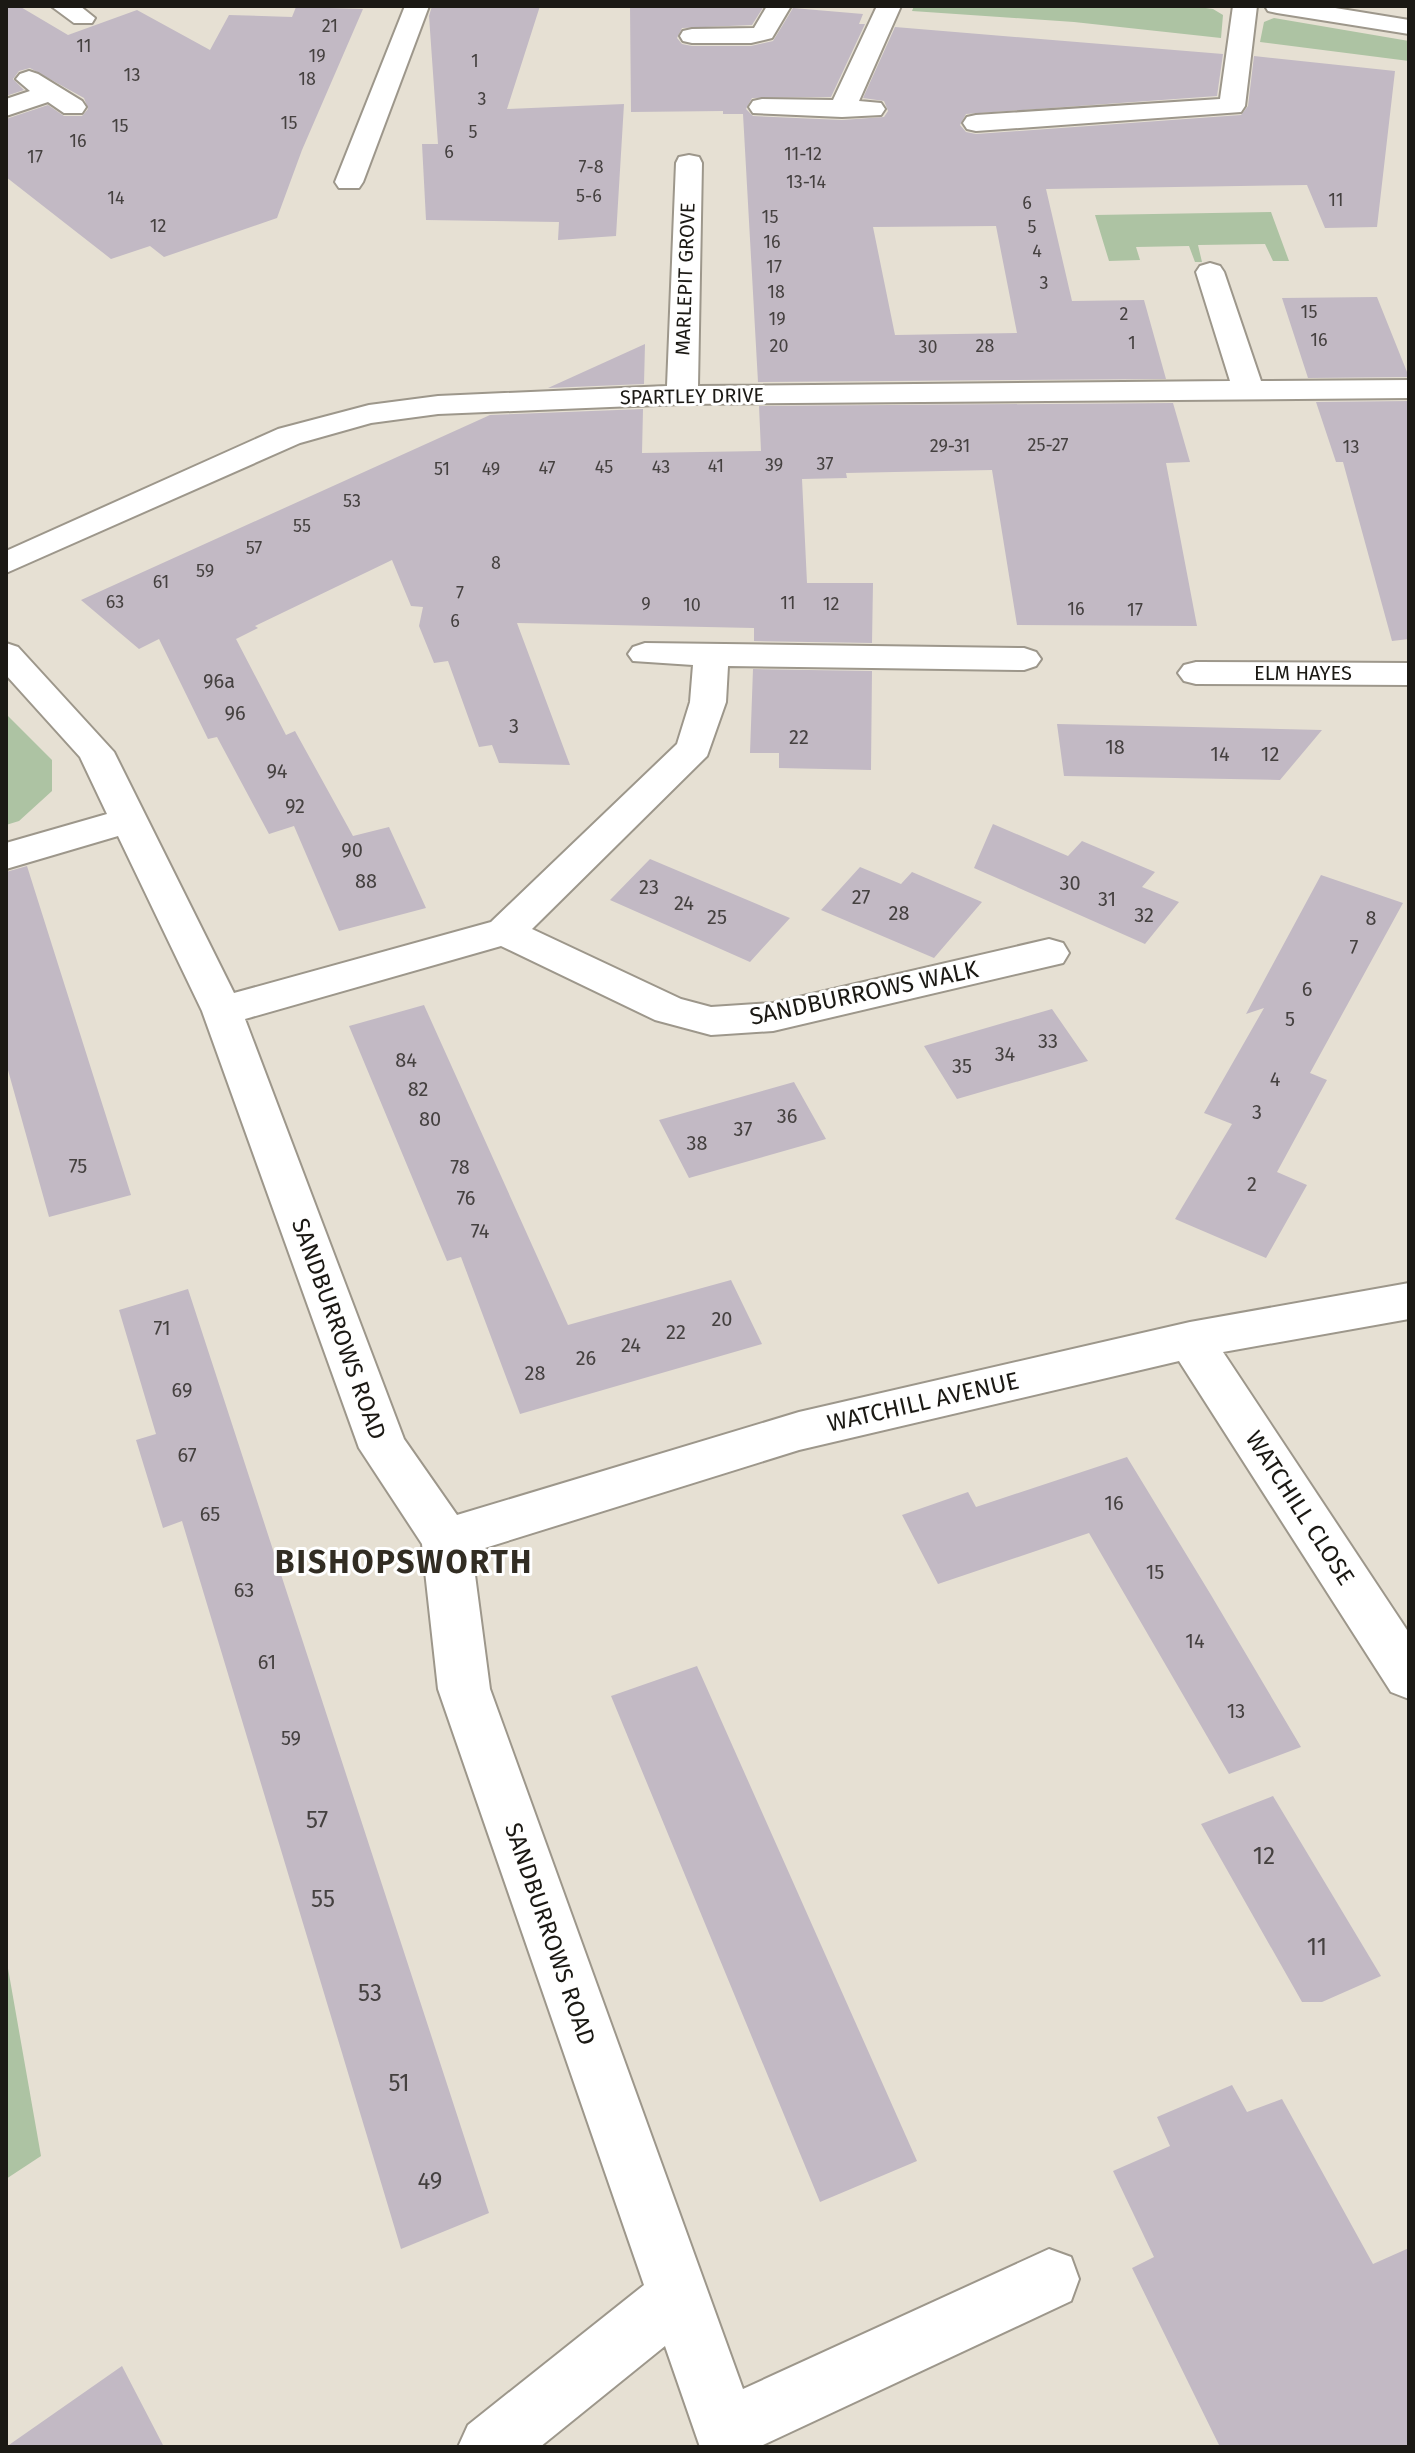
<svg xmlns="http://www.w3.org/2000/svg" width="1415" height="2453" font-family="'Fira Sans',sans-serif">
	<rect width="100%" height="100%" fill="#e6e0d3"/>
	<!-- green -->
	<path fill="#adc3a3" d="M 914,6 L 1191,6 L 1213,9 L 1223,15 L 1221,38 L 1074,22 L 912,11 Z
		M 1274,18 L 1409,41 L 1409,61 L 1260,42 L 1264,22 Z
		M 1271,212 L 1289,261 L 1273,261 L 1265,244 L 1198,245 L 1202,262 L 1195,262 L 1189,246 L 1136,247 L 1140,260 L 1109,261 L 1095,215 Z
		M 6,714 L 52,760 L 52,791 L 19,821 L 6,825 Z
		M 6,1957 L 41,2156 L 6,2179 Z"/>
	<!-- building -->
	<path fill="#c2b9c4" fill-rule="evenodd" d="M 6,6 L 19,6 L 68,35 L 137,10 L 210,50 L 229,15 L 292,17 L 296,7 L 363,9 L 302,150 L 277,218 L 164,257 L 150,246 L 111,259 L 6,177 L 6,119 L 48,105 L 64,116 L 82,116 L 88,109 L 84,98 L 30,68 L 19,71 L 13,79 L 24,90 L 6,96 Z
		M 432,6 L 540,6 L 507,109 L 624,104 L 616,236 L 558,240 L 559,222 L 426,220 L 422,144 L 438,144 L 429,16 Z
		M 630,6 L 764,6 L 752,25 L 682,28 L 677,38 L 682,44 L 692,46 L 751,46 L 773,41 L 793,8 L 863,14 L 859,24 L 865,24 L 831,97 L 752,98 L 746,109 L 753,116 L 842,120 L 884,117 L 888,111 L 884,101 L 863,98 L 895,27 L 1223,54 L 1217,96 L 966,114 L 960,125 L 966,132 L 976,134 L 1241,115 L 1248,106 L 1254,56 L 1395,71 L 1377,227 L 1325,228 L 1307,185 L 1046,189 L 1072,301 L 1144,300 L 1166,379 L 758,382 L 743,114 L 723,114 L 723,111 L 631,112 ZM 996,226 L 1017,333 L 895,335 L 873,227 Z
		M 1377,297 L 1409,377 L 1308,378 L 1282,298 Z
		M 645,344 L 644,384 L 548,388 Z
		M 1409,401 L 1409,639 L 1392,641 L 1343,462 L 1336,462 L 1316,402 Z
		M 1173,403 L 1190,462 L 1166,463 L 1197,626 L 1017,625 L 992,470 L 846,473 L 847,478 L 802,479 L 807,583 L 873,583 L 872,643 L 754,641 L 754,628 L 517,623 L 570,765 L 499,763 L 492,745 L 479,747 L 448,661 L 434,663 L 419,626 L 423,607 L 411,606 L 392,560 L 255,626 L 258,628 L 236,639 L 286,735 L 295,731 L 353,836 L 389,827 L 426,908 L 339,931 L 294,826 L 269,834 L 217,737 L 208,739 L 159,639 L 139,649 L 81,600 L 490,415 L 643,409 L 642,453 L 761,451 L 759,406 Z
		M 753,669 L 872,671 L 871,770 L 779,768 L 779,753 L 750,753 Z
		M 1057,724 L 1322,730 L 1280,780 L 1064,776 Z
		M 993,824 L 1068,856 L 1082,841 L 1155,872 L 1142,887 L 1179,902 L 1145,944 L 974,868 Z
		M 650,859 L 790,918 L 750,962 L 610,900 Z
		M 27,866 L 131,1195 L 49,1217 L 6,1063 L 6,872 Z
		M 860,867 L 901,884 L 912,872 L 982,902 L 934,958 L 821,910 Z
		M 1321,875 L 1403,903 L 1310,1073 L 1327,1080 L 1277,1172 L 1307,1185 L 1266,1258 L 1175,1219 L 1232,1124 L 1204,1113 L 1264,1008 L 1246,1014 Z
		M 424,1005 L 568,1325 L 731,1280 L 762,1344 L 520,1414 L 461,1257 L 447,1261 L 349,1026 Z
		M 1052,1009 L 1088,1061 L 957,1099 L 924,1046 Z
		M 794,1082 L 826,1139 L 689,1178 L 659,1120 Z
		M 188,1289 L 489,2213 L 401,2249 L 182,1521 L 163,1528 L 136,1440 L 156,1434 L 119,1310 Z
		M 1127,1457 L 1211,1595 L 1301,1747 L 1229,1774 L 1089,1533 L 938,1584 L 902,1515 L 968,1492 L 976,1507 Z
		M 697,1666 L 917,2161 L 820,2202 L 611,1696 Z
		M 1273,1796 L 1381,1976 L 1322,2002 L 1302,2002 L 1201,1824 Z
		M 1232,2085 L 1247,2112 L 1282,2099 L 1373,2264 L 1409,2248 L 1409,2447 L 1220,2447 L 1132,2268 L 1154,2257 L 1113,2171 L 1170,2146 L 1157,2117 Z
		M 122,2366 L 164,2447 L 6,2447 Z"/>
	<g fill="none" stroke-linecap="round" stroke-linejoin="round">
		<!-- minor casing -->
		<g stroke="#9d978b" stroke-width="4">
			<path id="minor" d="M 51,6 L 80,6 L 95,18 L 92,23 L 74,23 Z
				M 405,6 L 429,6 L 363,182 L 359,188 L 339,188 L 335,182 Z
				M 767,6 L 791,6 L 772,38 L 751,43 L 692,43 L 683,41 L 680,36 L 683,31 L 692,29 L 754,28 Z
				M 877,6 L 901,6 L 859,101 L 881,103 L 885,109 L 881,115 L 842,117 L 753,113 L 749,107 L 753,101 L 762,99 L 833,100 Z
				M 1233,6 L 1257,6 L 1245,106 L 1241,112 L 976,131 L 967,129 L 963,123 L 967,117 L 976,115 L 1220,99 Z
				M 1265,6 L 1323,6 L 1409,20 L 1409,34 L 1277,13 L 1268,11 Z
				M 29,71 L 38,74 L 82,101 L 86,107 L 82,113 L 64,113 L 48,102 L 6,116 L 6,99 L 30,91 L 16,79 L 20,74 Z
				M 689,155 L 699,157 L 702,163 L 698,386 L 1230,381 L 1196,272 L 1200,266 L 1210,263 L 1220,266 L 1224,272 L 1261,381 L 1409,380 L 1409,398 L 682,404 L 438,414 L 371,423 L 300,443 L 6,573 L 6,551 L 278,429 L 369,405 L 438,396 L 667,386 L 676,163 L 679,157 Z
				M 6,643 L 18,647 L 114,752 L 234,993 L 491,922 L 677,744 L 690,702 L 693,665 L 633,661 L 628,654 L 633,647 L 645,643 L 1024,648 L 1036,652 L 1041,659 L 1036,666 L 1024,670 L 728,666 L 726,702 L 707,756 L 532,929 L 681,999 L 711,1007 L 773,1003 L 1049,939 L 1063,943 L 1069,953 L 1063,963 L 773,1031 L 711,1035 L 655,1020 L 501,946 L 245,1019 L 404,1439 L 457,1515 L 799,1412 L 1190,1322 L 1409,1283 L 1409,1319 L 1223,1352 L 1409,1633 L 1409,1699 L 1391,1692 L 1179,1361 L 799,1450 L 472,1552 L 490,1689 L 743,2389 L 1049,2249 L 1071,2257 L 1079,2279 L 1071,2301 L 763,2445 L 764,2447 L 700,2447 L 665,2346 L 540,2447 L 458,2447 L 468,2425 L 644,2285 L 438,1689 L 422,1544 L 359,1448 L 202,1011 L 118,836 L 6,869 L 6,843 L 107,814 L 80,757 L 6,675 Z
				M 1196,662 L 1409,663 L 1409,685 L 1196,684 L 1184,681 L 1178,673 L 1184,665 Z"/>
		</g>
		<!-- minor -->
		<use href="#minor" fill="#fff" fill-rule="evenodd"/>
	</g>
	<g text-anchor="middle" stroke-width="6" stroke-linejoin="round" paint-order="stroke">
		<!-- far-number labels -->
		<g font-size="18" fill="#454140">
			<text x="330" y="32">21</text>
			<text x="84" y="52">11</text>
			<text x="317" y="62">19</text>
			<text x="475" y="67">1</text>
			<text x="132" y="81">13</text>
			<text x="307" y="85">18</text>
			<text x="482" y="105">3</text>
			<text x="289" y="129">15</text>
			<text x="120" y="132">15</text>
			<text x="473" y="138">5</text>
			<text x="78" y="147">16</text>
			<text x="449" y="158">6</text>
			<text x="803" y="160">11-12</text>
			<text x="35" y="163">17</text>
			<text x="591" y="173">7-8</text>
			<text x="806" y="188">13-14</text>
			<text x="589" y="202">5-6</text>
			<text x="116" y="204">14</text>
			<text x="1336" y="206">11</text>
			<text x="1027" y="209">6</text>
			<text x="770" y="223">15</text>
			<text x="158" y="232">12</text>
			<text x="1032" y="233">5</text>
			<text x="772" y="248">16</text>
			<text x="1037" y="257">4</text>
			<text x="774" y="273">17</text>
			<text x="1044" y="289">3</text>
			<text x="776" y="298">18</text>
			<text x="1309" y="318">15</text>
			<text x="1124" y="320">2</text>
			<text x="777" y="325">19</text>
			<text x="1319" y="346">16</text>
			<text x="1132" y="349">1</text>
			<text x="779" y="352">20</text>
			<text x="985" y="352">28</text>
			<text x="928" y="353">30</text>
			<text x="1048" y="451">25-27</text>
			<text x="950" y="452">29-31</text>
			<text x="1351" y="453">13</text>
			<text x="825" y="470">37</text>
			<text x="774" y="471">39</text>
			<text x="716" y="472">41</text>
			<text x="604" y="473">45</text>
			<text x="661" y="473">43</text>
			<text x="547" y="474">47</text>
			<text x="442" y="475">51</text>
			<text x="491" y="475">49</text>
			<text x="352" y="507">53</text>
			<text x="302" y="532">55</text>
			<text x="254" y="554">57</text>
			<text x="496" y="569">8</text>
			<text x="205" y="577">59</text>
			<text x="161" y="588">61</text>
			<text x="460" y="599">7</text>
			<text x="115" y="608">63</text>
			<text x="788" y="609">11</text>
			<text x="646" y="610">9</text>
			<text x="831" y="610">12</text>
			<text x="692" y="611">10</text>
			<text x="1076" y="615">16</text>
			<text x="1135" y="616">17</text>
			<text x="455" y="627">6</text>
		</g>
		<!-- far-street labels -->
		<g font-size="20" fill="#1b1914" stroke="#fff">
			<text transform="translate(685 279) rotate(-88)" y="7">MARLEPIT GROVE</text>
			<text transform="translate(692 396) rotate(-1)" y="7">SPARTLEY DRIVE</text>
			<text x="1303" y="680">ELM HAYES</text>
		</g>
		<!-- number labels -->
		<g font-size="20" fill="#454140">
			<text x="219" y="688">96a</text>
			<text x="235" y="720">96</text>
			<text x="514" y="733">3</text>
			<text x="799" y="744">22</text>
			<text x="1115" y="754">18</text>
			<text x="1220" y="761">14</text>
			<text x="1270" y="761">12</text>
			<text x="277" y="778">94</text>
			<text x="295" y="813">92</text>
			<text x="352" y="857">90</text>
			<text x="366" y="888">88</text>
			<text x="1070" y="890">30</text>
			<text x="649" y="894">23</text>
			<text x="861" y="904">27</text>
			<text x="1107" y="906">31</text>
			<text x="684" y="910">24</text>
			<text x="899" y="920">28</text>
			<text x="1144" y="922">32</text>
			<text x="717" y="924">25</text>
			<text x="1371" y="925">8</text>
			<text x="1354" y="954">7</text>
			<text x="1307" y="996">6</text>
			<text x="1290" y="1026">5</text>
			<text x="1048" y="1048">33</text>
			<text x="1005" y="1061">34</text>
			<text x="406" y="1067">84</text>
			<text x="962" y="1073">35</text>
			<text x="1275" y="1086">4</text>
			<text x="418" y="1096">82</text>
			<text x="1257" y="1119">3</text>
			<text x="787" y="1123">36</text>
			<text x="430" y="1126">80</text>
			<text x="743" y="1136">37</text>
			<text x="697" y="1150">38</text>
			<text x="78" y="1173">75</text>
			<text x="460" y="1174">78</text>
			<text x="1252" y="1191">2</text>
			<text x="466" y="1205">76</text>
			<text x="480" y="1238">74</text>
			<text x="722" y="1326">20</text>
			<text x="162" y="1335">71</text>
			<text x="676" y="1339">22</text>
			<text x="631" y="1352">24</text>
			<text x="586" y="1365">26</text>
			<text x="535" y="1380">28</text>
			<text x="182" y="1397">69</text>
			<text x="187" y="1462">67</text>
			<text x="1114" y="1510">16</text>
			<text x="210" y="1521">65</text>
			<text x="1155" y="1579">15</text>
			<text x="244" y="1597">63</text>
			<text x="1195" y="1648">14</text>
			<text x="267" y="1669">61</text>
			<text x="1236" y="1718">13</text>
			<text x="291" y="1745">59</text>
		</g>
		<!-- street labels -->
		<g font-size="24" fill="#1b1914" stroke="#fff">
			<text transform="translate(864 993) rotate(-12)" y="8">SANDBURROWS WALK</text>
			<text transform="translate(339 1329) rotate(70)" y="8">SANDBURROWS ROAD</text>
			<text transform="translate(923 1402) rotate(-13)" y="8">WATCHILL AVENUE</text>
			<text transform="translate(1300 1508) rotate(57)" y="8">WATCHILL CLOSE</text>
			<text transform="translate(550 1934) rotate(71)" y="8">SANDBURROWS ROAD</text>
		</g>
		<!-- near-number labels -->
		<g font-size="24" fill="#454140">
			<text x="317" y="1828">57</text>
			<text x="1264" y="1864">12</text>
			<text x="323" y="1907">55</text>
			<text x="1317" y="1955">11</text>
			<text x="370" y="2001">53</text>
			<text x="399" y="2091">51</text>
			<text x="430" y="2189">49</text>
		</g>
		<!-- district labels -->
		<g font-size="32" font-weight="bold" letter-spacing="2" fill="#322d23" stroke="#fff">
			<text x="404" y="1573">BISHOPSWORTH</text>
		</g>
	</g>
	<!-- border -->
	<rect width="1415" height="2453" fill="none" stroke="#1b1914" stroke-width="16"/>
</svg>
